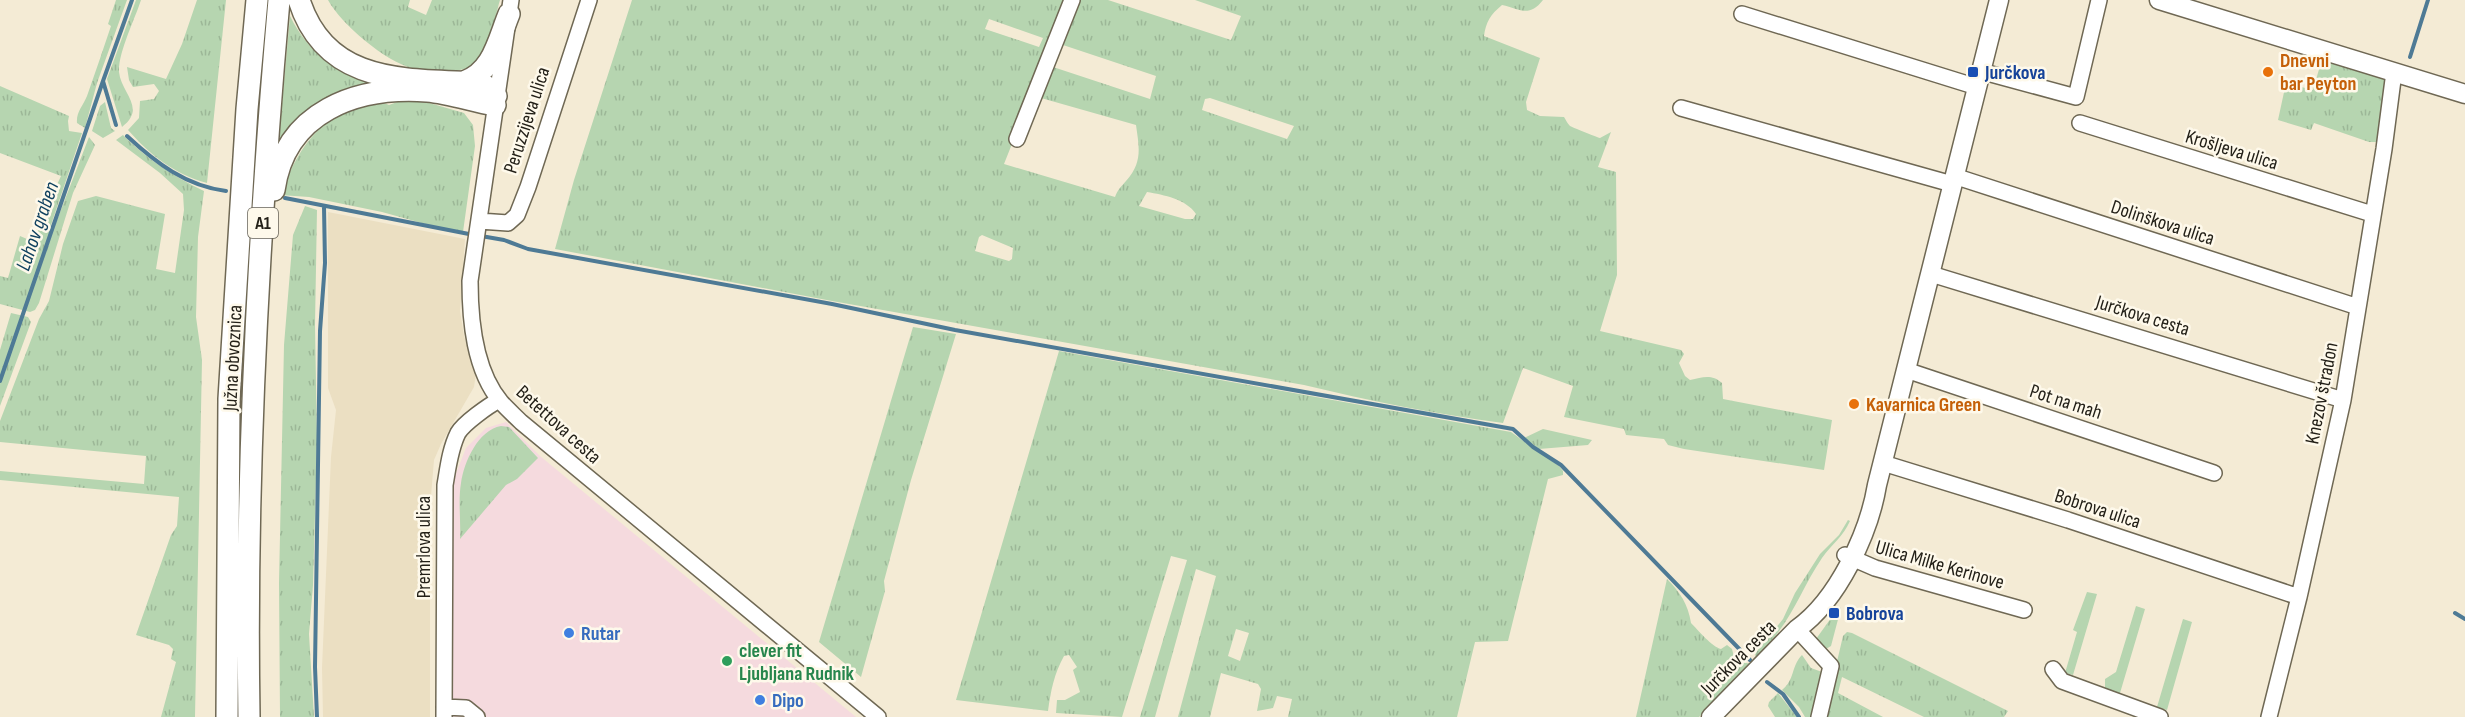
<svg xmlns="http://www.w3.org/2000/svg" width="2465" height="717" font-family="'Sofia Sans Condensed',sans-serif">
	<defs>
		<pattern id="grass-tufts" width="24" height="20" patternUnits="userSpaceOnUse" patternTransform="scale(1.5)"><rect width="24" height="20" fill="#b6d5b0"/><path d="M3 7l-1-3M5 7V3M7 7l1-3M15 17l-1-3M17 17v-4M19 17l1-3" fill="none" stroke="#9cb797"/></pattern>
	</defs>
	<rect width="100%" height="100%" fill="#f4ebd5"/>
	<!-- commercial -->
	<path fill="#f5dade" d="M 506,422 L 540,456 L 856,717 L 450,717 L 453,481 L 466,448 L 486,428 Z"/>
	<!-- built -->
	<path fill="#ebdfc2" d="M 328,212 L 465,239 L 460,311 L 464,336 L 476,374 L 474,387 L 441,444 L 434,460 L 430,508 L 430,717 L 323,717 L 322,668 L 331,457 L 336,410 L 328,388 Z"/>
	<!-- grass -->
	<path fill="url(#grass-tufts)" fill-rule="evenodd" d="M 116,0 L 127,0 L 97,83 L 85,128 L 77,123 C 76,112 83,106 87,96 C 95,73 103,50 111,26 L 108,24 Z
		M 136,0 L 141,0 C 135,19 118,53 119,72 C 121,93 147,108 122,127 L 107,79 Z
		M 197,0 L 226,0 L 207,183 C 174,174 150,155 128,130 L 139,118 L 140,101 L 154,99 L 159,91 L 154,84 L 133,87 L 129,80 L 127,67 L 166,79 L 182,44 Z
		M 328,0 L 410,0 L 408,7 L 426,15 L 432,0 L 500,0 C 494,20 490,49 475,63 C 465,72 452,71 440,70 C 431,69 421,70 412,68 C 386,62 341,24 328,0 Z
		M 632,0 L 1069,0 L 1004,164 L 1115,197 C 1118,189 1121,187 1126,181 C 1143,162 1139,147 1136,125 L 1041,98 L 1047,65 L 1150,99 L 1156,76 L 1060,44 L 1075,0 L 1108,0 L 1231,40 L 1241,16 L 1195,0 L 1543,0 C 1529,18 1520,9 1502,5 C 1490,15 1486,22 1484,36 L 1540,58 L 1526,102 L 1527,110 L 1540,116 L 1564,117 C 1566,120 1567,123 1570,126 C 1572,127 1596,137 1600,138 L 1611,132 L 1598,167 L 1616,172 L 1617,275 L 1600,331 L 1681,350 L 1684,354 L 1679,363 L 1685,376 L 1690,380 C 1703,377 1712,374 1722,383 L 1723,399 L 1832,420 L 1824,470 L 1684,449 L 1668,445 L 1664,439 L 1626,435 L 1624,429 L 1564,417 L 1573,386 L 1523,368 L 1503,423 C 1436,414 1370,401 1304,385 L 832,301 L 555,249 L 574,180 ZM 989,19 L 1043,38 L 1039,47 L 985,29 ZM 1210,98 L 1294,126 L 1287,139 L 1202,110 L 1205,99 ZM 1147,192 C 1164,195 1186,199 1196,214 L 1193,219 L 1185,219 L 1139,206 ZM 982,235 L 1013,248 L 1012,259 L 1009,261 L 975,251 L 979,237 Z
		M 290,16 C 309,54 335,71 375,82 L 375,84 C 333,91 307,103 283,139 L 279,137 Z
		M 2322,59 L 2382,78 L 2385,81 L 2380,139 L 2377,142 L 2369,142 L 2314,123 L 2311,130 L 2278,120 L 2286,83 L 2313,90 Z
		M 0,86 L 69,116 L 68,121 L 69,131 L 82,133 L 51,225 L 54,228 L 89,137 L 95,145 L 73,193 L 39,303 L 35,310 L 30,312 L 0,304 L 0,276 L 8,278 L 20,236 L 34,242 L 48,204 L 61,176 L 0,153 Z
		M 419,100 L 464,113 L 473,125 L 475,146 L 463,232 L 447,230 L 382,212 L 309,197 L 280,195 C 297,153 315,118 362,107 C 371,106 381,101 389,105 L 400,101 Z
		M 105,102 L 111,128 L 115,131 L 103,138 L 92,131 L 100,106 Z
		M 123,135 C 146,158 174,177 204,191 L 198,237 L 196,317 L 202,360 L 195,717 L 161,717 L 176,662 L 171,659 L 173,649 L 169,645 L 136,635 L 171,535 L 177,526 L 179,497 L 0,480 L 0,471 L 144,484 L 146,456 L 0,442 L 0,421 L 39,319 L 49,301 L 63,244 L 78,201 L 96,196 L 165,214 L 156,269 L 175,273 L 184,210 L 183,194 L 160,173 L 116,140 Z
		M 305,206 L 317,210 L 315,325 L 317,442 L 313,585 L 309,634 L 314,717 L 280,717 L 279,583 L 284,345 L 293,235 Z
		M 11,313 L 28,317 L 31,322 L 0,406 L 0,350 Z
		M 913,327 L 956,334 L 911,480 L 884,581 L 885,591 L 861,677 L 819,642 Z
		M 1059,351 L 1511,432 L 1559,466 L 1563,471 L 1563,475 L 1548,479 L 1508,641 L 1475,642 L 1457,717 L 1288,717 L 1292,699 L 1277,696 L 1273,708 L 1257,711 L 1261,689 L 1258,684 L 1221,673 L 1210,717 L 1178,717 L 1216,576 L 1196,569 L 1155,717 L 1140,717 L 1187,560 L 1171,556 L 1122,717 L 1056,713 L 1057,700 L 1065,700 L 1080,692 L 1073,670 L 1077,667 L 1069,655 L 1064,656 C 1054,674 1051,690 1048,711 L 956,700 ZM 1236,629 L 1249,633 L 1240,661 L 1228,656 Z
		M 501,426 L 509,427 L 538,458 L 517,479 L 506,485 L 460,539 C 461,521 458,501 461,483 C 464,462 478,430 501,426 Z
		M 1543,429 L 1592,440 L 1588,445 L 1539,449 L 1524,438 Z
		M 1848,520 L 1850,521 C 1843,537 1832,544 1822,558 C 1803,586 1794,615 1771,641 L 1773,643 L 1757,659 L 1755,655 L 1757,651 L 1783,619 L 1795,593 L 1820,554 L 1839,535 Z
		M 1667,579 C 1680,592 1688,604 1691,623 C 1698,630 1712,647 1721,649 L 1727,645 L 1732,649 L 1735,661 L 1752,664 L 1699,717 L 1636,717 Z
		M 1839,607 L 1841,608 L 1831,646 L 1826,649 L 1816,639 Z
		M 1847,632 L 1852,633 L 2008,711 L 2004,717 L 1924,717 L 1842,677 L 1838,693 L 1883,717 L 1824,717 L 1843,636 Z
		M 1802,655 L 1811,668 L 1822,672 L 1823,682 L 1814,717 L 1805,717 L 1799,707 L 1782,690 C 1795,680 1791,666 1802,655 Z
		M 1778,693 L 1797,717 L 1775,717 L 1768,706 L 1769,702 Z"/>
	<!-- garden -->
	<path fill="#b6d5b0" d="M 2087,592 L 2097,594 L 2073,675 L 2065,673 L 2077,632 L 2073,630 Z
		M 2136,606 L 2145,609 L 2120,693 L 2105,689 L 2105,679 L 2116,672 Z
		M 2183,619 L 2192,622 L 2167,710 L 2157,707 Z"/>
	<g fill="none" stroke-linecap="round" stroke-linejoin="round">
		<!-- stream -->
		<path stroke="#4e7a95" stroke-width="4" d="M 2410,57 L 2428,0
			M 116,125 L 103,81 L 132,0
			M 127,136 C 156,163 186,186 226,191
			M 285,198 L 474,235
			M 481,236 L 504,240 L 528,249 L 832,304 L 955,330 L 1513,429 L 1533,447 L 1561,465 L 1750,660
			M 0,381 L 103,81
			M 2455,613 L 2465,619
			M 1767,682 L 1783,694 L 1799,717
			M 317,717 L 315,667 L 320,331 L 325,263 L 324,207"/>
		<!-- minor casing -->
		<g stroke="#6f6854" stroke-width="18">
			<path id="minor" d="M 511,0 L 470,281 C 470,320 474,370 501,402 C 507,409 514,415 521,422 L 878,717
				M 1742,14 L 1977,87
				M 1980,71 L 2076,97 L 2099,0
				M 1681,108 L 1952,184
				M 2080,123 L 2372,214
				M 1017,139 L 1072,0
				M 1954,176 L 2358,307
				M 479,221 L 508,223 L 517,215 L 528,187 L 589,0
				M 1931,274 L 2343,400
				M 1906,370 L 2214,473
				M 1883,463 L 2068,520 L 2299,597
				M 1845,555 L 1875,568 L 2024,610
				M 1797,629 L 1831,666 L 1819,717
				M 2053,669 L 2062,681 L 2160,717
				M 444,707 L 466,708 L 477,717
				M 444,717 L 445,485 C 448,468 450,449 458,433 C 464,423 488,406 499,400
				M 2269,717 L 2299,597 L 2343,400 L 2384,149 L 2394,72"/>
		</g>
		<!-- major casing -->
		<g stroke="#6f6854" stroke-width="21">
			<path id="major" d="M 2159,0 L 2465,94
				M 1711,717 L 1797,629 C 1838,600 1869,533 1877,485 L 1999,0"/>
		</g>
		<!-- highway casing -->
		<g stroke="#6f6854" stroke-width="24">
			<path id="highway" d="M 299,0 C 326,86 407,79 479,83 L 491,89 L 496,96
				M 464,82 C 493,72 498,41 509,14
				M 274,190 C 285,111 357,86 427,91 C 450,93 472,101 495,105
				M 227,717 L 229,399 L 247,109 L 257,0
				M 249,717 C 245,478 258,238 279,0"/>
		</g>
		<!-- minor -->
		<use href="#minor" stroke="#fff" stroke-width="15"/>
		<!-- major -->
		<use href="#major" stroke="#fff" stroke-width="18"/>
		<!-- highway -->
		<use href="#highway" stroke="#fff" stroke-width="21"/>
	</g>
	<!-- markers -->
	<g fill="#1a4fb4" stroke="#fef9eb" stroke-width="2">
		<rect x="1967" y="66" width="12" height="12" rx="3"/>
		<rect x="1828" y="607" width="12" height="12" rx="3"/>
	</g>
	<g fill="#e8710a" stroke="#fef9eb" stroke-width="2">
		<circle cx="2268" cy="72" r="6"/>
		<circle cx="1854" cy="404" r="6"/>
	</g>
	<g fill="#3f7fe0" stroke="#fef9eb" stroke-width="2">
		<circle cx="569" cy="633" r="6"/>
		<circle cx="760" cy="700" r="6"/>
	</g>
	<circle fill="#2e9e5b" stroke="#fef9eb" stroke-width="2" cx="727" cy="661" r="6"/>
	<g text-anchor="middle" stroke-width="5" stroke-linejoin="round" paint-order="stroke">
		<!-- shield labels -->
		<rect fill="#fef9eb" stroke="#656157" stroke-width="1.5" x="248" y="208" width="30" height="30" rx="4.5"/>
		<g font-size="18" font-weight="bold" fill="#232018">
			<text x="263" y="229">A1</text>
		</g>
		<!-- food labels -->
		<g font-size="20" font-weight="bold" fill="#c56008" stroke="#fef9eb" text-anchor="start">
			<text x="2280" y="67">Dnevni<tspan x="2280" dy="23">bar Peyton</tspan></text>
			<text x="1866" y="411">Kavarnica Green</text>
		</g>
		<!-- transit labels -->
		<g font-size="20" font-weight="bold" fill="#164399" stroke="#fef9eb" text-anchor="start">
			<text x="1985" y="79">Jurčkova</text>
			<text x="1846" y="620">Bobrova</text>
		</g>
		<!-- street labels -->
		<g font-size="20" fill="#232018" stroke="#fef9eb">
			<text transform="translate(526 120) rotate(-72)" y="7">Peruzzijeva ulica</text>
			<text transform="translate(2232 149) rotate(17)" y="7">Krošljeva ulica</text>
			<text transform="translate(2163 222) rotate(18)" y="7">Dolinškova ulica</text>
			<text transform="translate(2143 315) rotate(17)" y="7">Jurčkova cesta</text>
			<text transform="translate(232 358) rotate(-87)" y="7">Južna obvoznica</text>
			<text transform="translate(2321 393) rotate(-79)" y="7">Knezov štradon</text>
			<text transform="translate(2066 401) rotate(18)" y="7">Pot na mah</text>
			<text transform="translate(559 424) rotate(42)" y="7">Betettova cesta</text>
			<text transform="translate(2098 508) rotate(18)" y="7">Bobrova ulica</text>
			<text transform="translate(423 547) rotate(-90)" y="7">Premrlova ulica</text>
			<text transform="translate(1940 564) rotate(16)" y="7">Ulica Milke Kerinove</text>
			<text transform="translate(1738 657) rotate(-45)" y="7">Jurčkova cesta</text>
		</g>
		<!-- shop labels -->
		<g font-size="20" font-weight="bold" fill="#366cbe" stroke="#fef9eb" text-anchor="start">
			<text x="581" y="640">Rutar</text>
			<text x="772" y="707">Dipo</text>
		</g>
		<!-- leisure labels -->
		<g font-size="20" font-weight="bold" fill="#27864d" stroke="#fef9eb" text-anchor="start">
			<text x="739" y="657">clever fit<tspan x="739" dy="23">Ljubljana Rudnik</tspan></text>
		</g>
		<!-- water labels -->
		<g font-size="21" font-style="italic" fill="#114260" stroke="#fef9eb">
			<text transform="translate(37 226) rotate(-71)" y="7">Lahov graben</text>
		</g>
	</g>
</svg>
